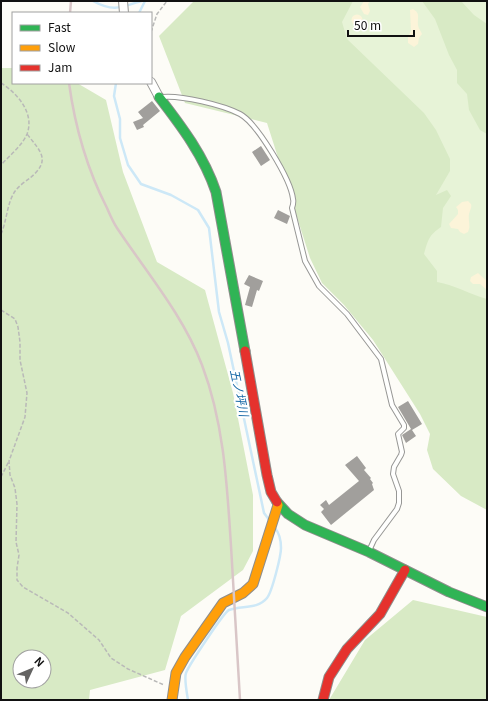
<svg xmlns="http://www.w3.org/2000/svg" width="488" height="701" font-family="Georgia,'Noto Sans JP',serif">
	<rect width="100%" height="100%" fill="#fdfcf7"/>
	<!-- green -->
	<path fill="#e7f3d7" d="M 232,1 L 487,1 L 487,377 Z"/>
	<!-- forest -->
	<path fill="#d8eac5" fill-rule="evenodd" d="M 194,1 L 353,1 L 342,22 L 347,39 L 424,113 L 436,130 L 450,159 L 450,171 L 436,195 L 447,190 L 451,196 L 443,208 L 441,227 C 429,235 428,240 424,254 L 437,271 L 437,282 C 452,284 472,295 487,299 L 487,510 L 461,496 L 433,469 L 427,450 L 430,434 L 420,414 L 373,340 L 344,305 L 322,283 L 310,258 L 267,123 L 185,103 L 159,36 Z
		M 422,1 L 461,1 L 474,15 L 487,24 L 487,134 L 480,130 L 469,110 L 467,94 L 457,83 L 457,70 L 449,55 L 435,19 Z
		M 1,68 L 13,68 L 13,83 L 77,83 L 106,100 L 123,172 L 157,262 L 205,290 L 233,393 L 253,495 L 253,551 L 243,570 L 181,616 L 165,670 L 90,690 L 89,700 L 1,700 ZM 20,657 L 44,657 L 44,681 L 20,681 Z
		M 413,600 L 487,617 L 487,700 L 329,700 L 365,640 Z"/>
	<!-- sand -->
	<path fill="#fcf4d9" d="M 364,1 L 370,1 L 368,4 L 370,11 L 368,15 L 364,14 L 360,7 Z
		M 413,9 C 421,14 417,17 418,25 C 418,28 421,31 422,34 L 419,38 L 418,44 L 414,47 L 408,43 L 408,37 L 411,31 L 410,10 Z
		M351.5 20a5.5 5.5 0 1 1 11 0a5.5 5.5 0 1 1-11 0Z
		M 468,201 L 471,204 C 472,208 470,210 469,214 C 468,221 471,226 468,232 L 464,234 L 460,232 L 458,229 L 451,228 L 449,224 L 458,214 L 458,210 L 456,207 L 462,202 Z
		M 478,273 L 487,281 L 487,290 L 480,284 L 473,284 L 470,281 L 471,277 Z"/>
	<g fill="none" stroke-linecap="round" stroke-linejoin="round">
		<!-- stream -->
		<path stroke="#cde8f7" stroke-width="2.5" d="M 93,1 C 113,12 120,8 141,1
			M 139,13 L 145,1
			M 116,83 L 114,96 L 120,119 L 120,138 L 128,165 L 141,184 L 171,195 L 198,210 L 209,228 L 219,312 L 228,343 L 264,513 L 270,521
			M 188,700 C 187,694 184,678 186,673 C 189,665 224,612 229,610 C 241,605 257,610 267,598 C 272,592 281,556 281,548 C 281,541 280,534 275,528"/>
	</g>
	<!-- building -->
	<path fill="#a19f9c" d="M 152,101 L 160,111 L 143,125 L 144,127 L 137,130 L 133,122 L 143,118 L 138,112 Z
		M 261,146 L 270,160 L 261,166 L 252,152 Z
		M 278,210 L 290,216 L 287,224 L 274,218 Z
		M 249,275 L 263,281 L 259,291 L 257,290 L 252,307 L 245,305 L 250,287 L 244,284 Z
		M 408,401 L 422,424 L 412,430 L 416,436 L 406,443 L 402,435 L 411,429 L 398,407 Z
		M 357,456 L 366,468 L 364,470 L 371,478 L 370,479 L 373,483 L 372,484 L 374,490 L 331,525 L 321,512 L 324,509 L 320,505 L 326,500 L 329,505 L 359,481 L 345,465 Z"/>
	<g fill="none" stroke-linecap="round" stroke-linejoin="round">
		<!-- lane casing -->
		<g stroke="#979795" stroke-width="6">
			<path id="lane" d="M 162,97 C 181,95 223,105 240,114 C 257,123 291,180 293,199 C 294,202 293,205 292,208 L 305,261 L 319,286 L 347,314 L 381,359 L 392,405 L 404,425 L 404,428 L 398,434 L 402,452 L 401,455 L 394,467 L 393,474 L 399,491 L 399,503 L 397,509 L 374,540 L 369,551"/>
		</g>
		<!-- street casing -->
		<g stroke="#979795" stroke-width="10">
			<path id="street" d="M 123,1 L 124,13
				M 151,82 L 159,97"/>
		</g>
		<!-- fast casing -->
		<g stroke="#8e8d8b" stroke-width="11">
			<path id="fast" d="M 159,97 C 182,127 204,156 216,192 L 245,351
				M 277,502 L 288,514 L 305,525 L 369,552 L 449,592 L 487,607"/>
		</g>
		<!-- slow casing -->
		<g stroke="#8e8d8b" stroke-width="11">
			<path id="slow" d="M 172,700 L 176,673 L 185,657 L 223,603 L 243,593 L 253,584 L 278,505"/>
		</g>
		<!-- jam casing -->
		<g stroke="#8e8d8b" stroke-width="11">
			<path id="jam" d="M 245,351 L 267,475 L 271,492 L 277,502
				M 323,700 L 329,677 L 347,649 L 380,614 L 405,570"/>
		</g>
		<!-- path -->
		<path stroke="#b9b9b8" stroke-width="1.5" stroke-dasharray="4 2" stroke-linecap="butt" d="M 151,32 L 157,14 L 167,1
			M 1,83 C 17,93 35,113 27,134 C 22,146 9,156 1,165
			M 1,234 C 7,221 7,201 16,190 C 20,185 26,181 30,178 C 52,160 40,151 27,134
			M 1,310 L 15,319 L 18,327 L 20,342 L 20,360 L 27,393 L 25,417 L 9,461 L 10,475 L 15,488 L 17,504 L 16,542 L 19,555 L 17,568 L 17,580 L 23,587 L 68,613 L 99,640 L 111,658 L 128,669 L 164,685
			M 1,477 L 9,461"/>
		<!-- lane -->
		<use href="#lane" stroke="#fffffe" stroke-width="4"/>
		<!-- street -->
		<use href="#street" stroke="#fffffe" stroke-width="8"/>
		<!-- fast -->
		<use href="#fast" stroke="#30b455" stroke-width="9"/>
		<!-- slow -->
		<use href="#slow" stroke="#ff9f0a" stroke-width="9"/>
		<!-- jam -->
		<use href="#jam" stroke="#e5322d" stroke-width="9"/>
		<!-- rail -->
		<path stroke="#d9c6c7" stroke-width="2.5" d="M 70,13 L 71,1
			M 69,83 C 75,127 87,169 107,208 C 110,215 113,222 117,228 C 147,273 183,315 202,365 C 224,423 227,484 231,546 C 234,597 237,649 240,700"/>
	</g>
	<g text-anchor="middle" stroke-width="4" stroke-linejoin="round" paint-order="stroke">
		<!-- water labels -->
		<g font-size="12" font-style="italic" fill="#1768a6" stroke="#fff">
			<text transform="translate(239 393) rotate(78)" y="4">五ノ坪川</text>
		</g>
	</g>
	<!-- border -->
	<rect width="488" height="701" fill="none" stroke="#111111" stroke-width="4"/>
	<!-- legend -->
	<rect x="12" y="12" width="140" height="72" fill="#ffffff" stroke="#a0a0a0"/>
	<rect x="20" y="25" width="20" height="6" fill="#30b455" stroke="#a0a0a0"/>
	<text x="48" y="32" font-size="12" fill="#111111">Fast</text>
	<rect x="20" y="45" width="20" height="6" fill="#ff9f0a" stroke="#a0a0a0"/>
	<text x="48" y="52" font-size="12" fill="#111111">Slow</text>
	<rect x="20" y="65" width="20" height="6" fill="#e5322d" stroke="#a0a0a0"/>
	<text x="48" y="72" font-size="12" fill="#111111">Jam</text>
	<!-- north arrow -->
	<g transform="translate(32 669) rotate(46)"><circle r="19" fill="#ffffff" stroke="#a0a0a0"/>
	<path d="M0-3L7 15L0 10L-7 15Z" fill="#646362"/>
	<text y="-6" font-size="11" font-weight="bold" text-anchor="middle" fill="#111111">N</text>
	</g>
	<!-- scale -->
	<path d="M348 30v6h66v-6" fill="none" stroke="#111111" stroke-width="2"/>
	<text x="354" y="30" font-size="12" fill="#111111" stroke="#ffffff" stroke-width="3" paint-order="stroke">50 m</text>
</svg>
